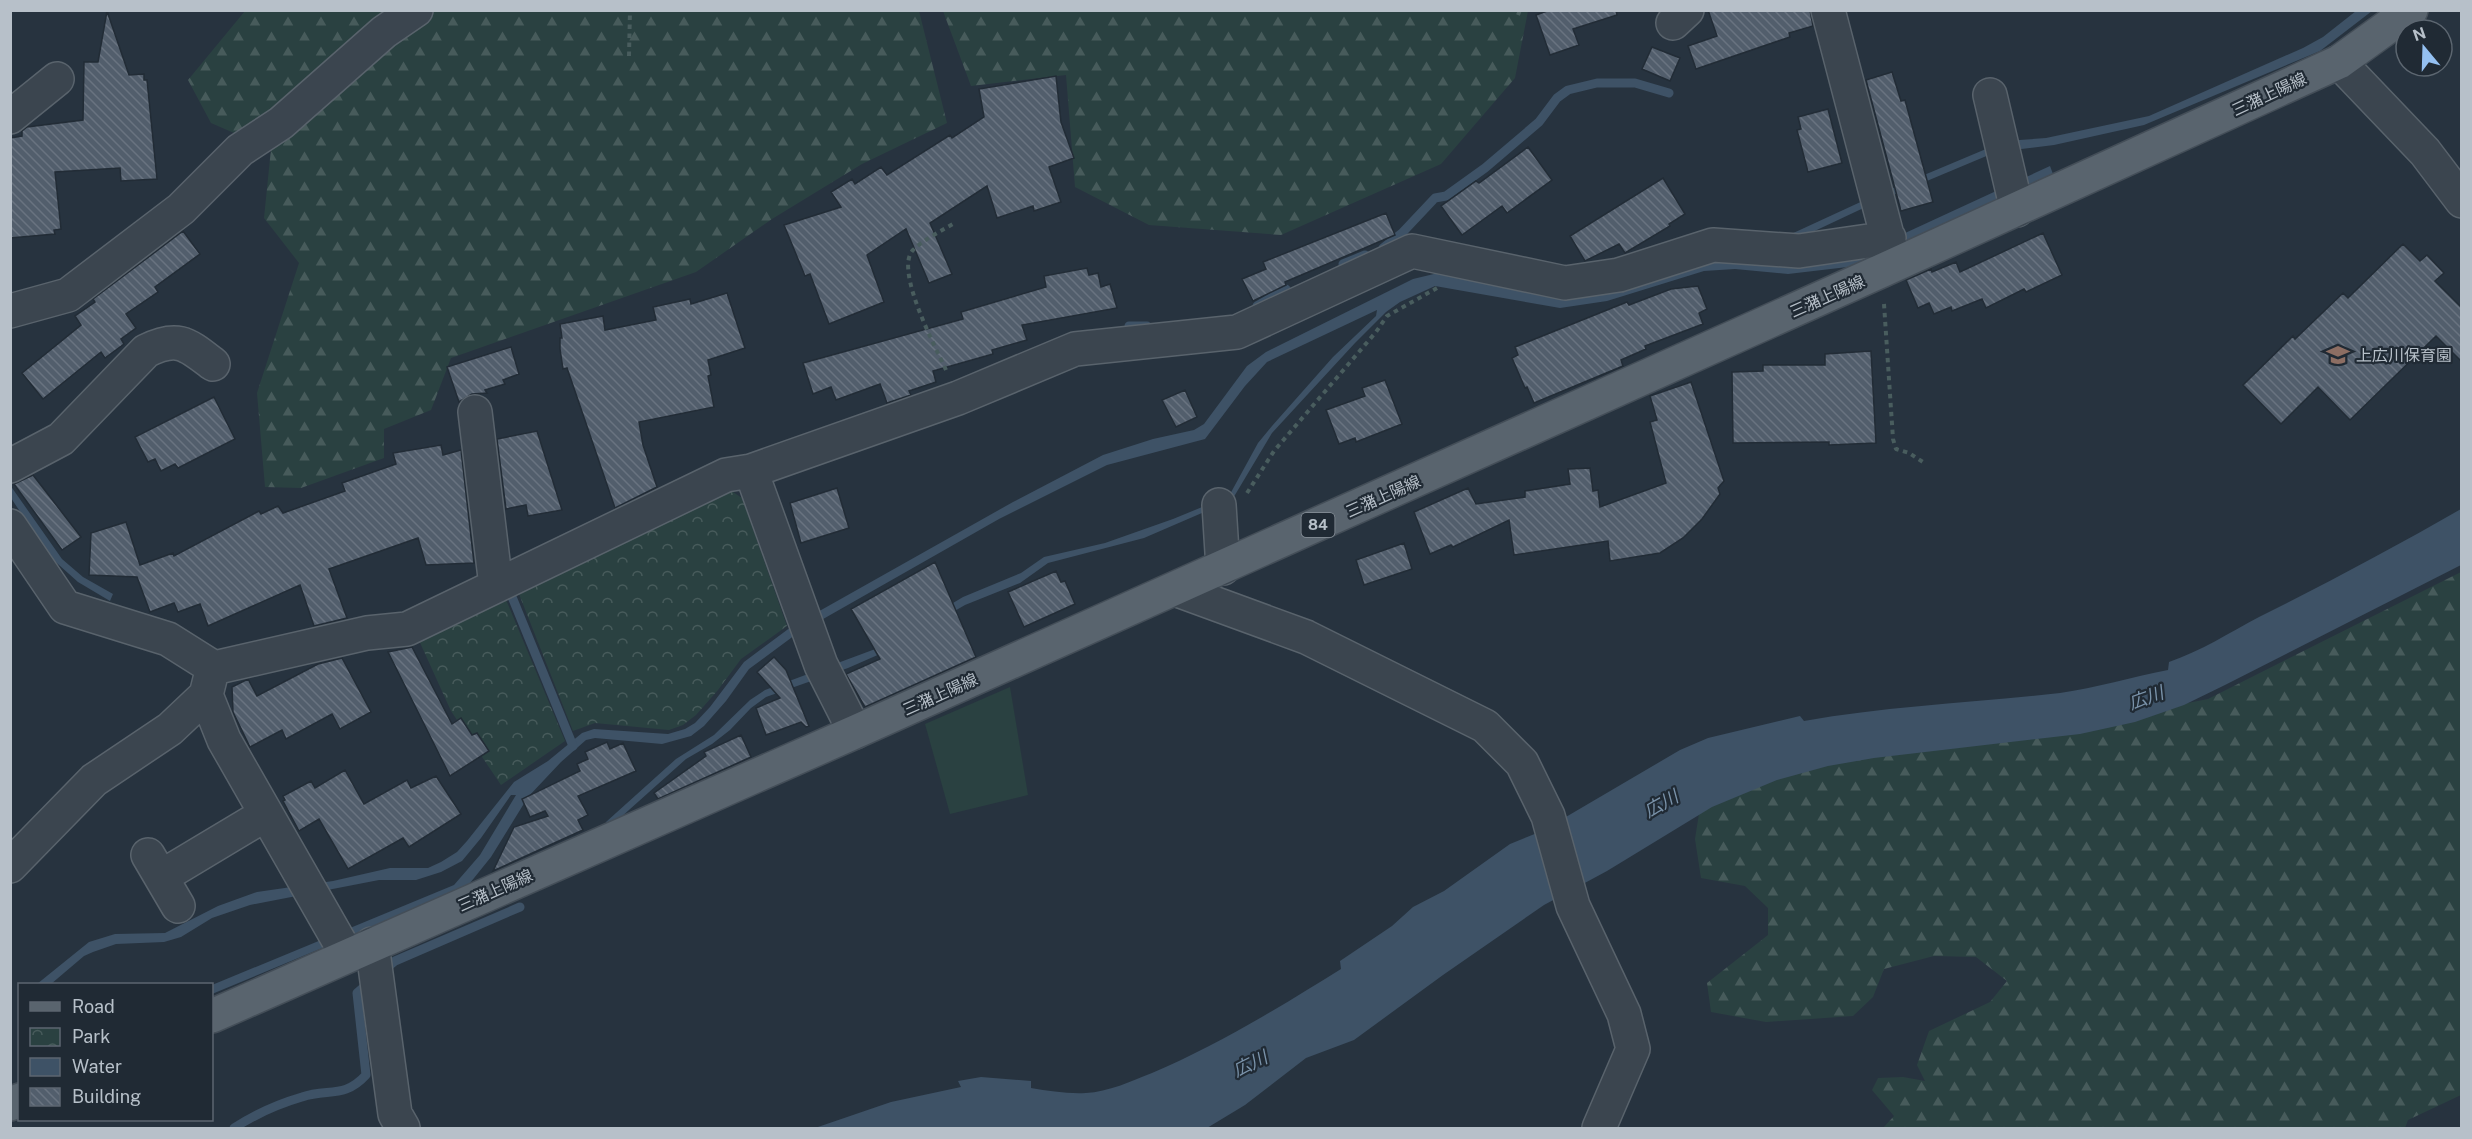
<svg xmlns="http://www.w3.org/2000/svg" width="2472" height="1139" font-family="'Public Sans','Noto Sans JP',sans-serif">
	<defs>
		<pattern id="forest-firs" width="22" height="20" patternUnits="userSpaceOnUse" patternTransform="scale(1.5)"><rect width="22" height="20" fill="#2a4141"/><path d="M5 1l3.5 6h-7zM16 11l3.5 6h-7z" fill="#475b5b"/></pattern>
		<pattern id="park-crowns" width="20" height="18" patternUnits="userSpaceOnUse" patternTransform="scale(1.5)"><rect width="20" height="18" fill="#2a4141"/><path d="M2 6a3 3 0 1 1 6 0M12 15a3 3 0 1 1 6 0" fill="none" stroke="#475b5b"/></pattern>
		<pattern id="building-back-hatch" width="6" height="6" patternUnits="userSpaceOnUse" patternTransform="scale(1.5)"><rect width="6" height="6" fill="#525e6c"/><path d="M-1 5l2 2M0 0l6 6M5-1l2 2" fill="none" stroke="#697380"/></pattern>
	</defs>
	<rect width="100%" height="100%" fill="#27333f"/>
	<!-- forest -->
	<path fill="url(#forest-firs)" d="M 245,11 L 919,11 L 947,123 L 862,164 L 772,219 L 696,272 L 451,358 L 431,410 L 384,429 L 384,458 L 301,488 L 265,487 L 257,393 L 299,263 L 264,218 L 271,149 L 211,123 L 188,80 Z
		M 943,11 L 1528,11 L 1515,78 L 1441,164 L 1281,235 L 1149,225 L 1075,187 L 1066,75 L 971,86 Z
		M 2461,572 L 2461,1095 L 2408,1120 L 2405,1128 L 1883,1128 L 1894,1116 L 1872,1090 L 1878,1078 L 1903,1077 L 1925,1081 L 1917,1065 L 1929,1031 L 1990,1002 L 2007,981 L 1976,957 L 1934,956 L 1884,969 L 1873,997 L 1853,1016 L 1766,1022 L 1711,1012 L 1707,983 L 1768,935 L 1768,908 L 1745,886 L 1701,878 L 1695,839 L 1702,795 L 1994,723 L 2088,723 L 2208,699 Z"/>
	<!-- park -->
	<path fill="url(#park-crowns)" d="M 730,490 L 742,498 L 787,626 L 741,659 L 718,690 L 696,715 L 683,725 L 669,730 L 595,723 L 573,731 L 517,589 Z
		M 504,595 L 565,741 L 501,785 L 451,711 L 417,636 Z"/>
	<!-- garden -->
	<path fill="#2a4141" d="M 1010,687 L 1028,795 L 950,814 L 925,724 Z"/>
	<!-- water -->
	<path fill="#3e5266" d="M 2356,11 L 2372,11 L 2320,51 L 2144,125 L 2054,145 L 1996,152 L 1872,204 L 1804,236 L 1864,252 L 2050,166 L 2053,174 L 1856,266 L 1788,274 L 1735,269 L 1704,271 L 1607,301 L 1560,308 L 1435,286 L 1400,302 L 1386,312 L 1355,343 L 1272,433 L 1232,500 L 1144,538 L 1048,563 L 1020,583 L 965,605 L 880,654 L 848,668 L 766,697 L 751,708 L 730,730 L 712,744 L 686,759 L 610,827 L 606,822 L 676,759 L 714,735 L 750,700 L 765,690 L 878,648 L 963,597 L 1021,573 L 1044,557 L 1105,543 L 1173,519 L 1229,496 L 1258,443 L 1272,426 L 1333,357 L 1376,316 L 1377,310 L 1267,362 L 1245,386 L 1205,439 L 1107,465 L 999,519 L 795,635 L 749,669 L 726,701 L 704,726 L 691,736 L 662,744 L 595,738 L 586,740 L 561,762 L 528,797 L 491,857 L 466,888 L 212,994 L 212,985 L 454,885 L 480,855 L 516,795 L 511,795 L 481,838 L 462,861 L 441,872 L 416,880 L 379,880 L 250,905 L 212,918 L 181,937 L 164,942 L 116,944 L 93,952 L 84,956 L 51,984 L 37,984 L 89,942 L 115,934 L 165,933 L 218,906 L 257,892 L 333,881 L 390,868 L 428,868 L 441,862 L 457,852 L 467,841 L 514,782 L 548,761 L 582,733 L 594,729 L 668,734 L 685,729 L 695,723 L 710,707 L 744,662 L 791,627 L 1013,502 L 1103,455 L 1153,439 L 1194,430 L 1204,424 L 1247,366 L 1266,352 L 1413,279 L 1438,273 L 1561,295 L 1789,235 L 1867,199 L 2005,141 L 2046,138 L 2149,116 L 2303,48 L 2323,37 Z
		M 10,485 L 62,559 L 83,577 L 113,594 L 110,601 L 78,582 L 50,557 L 11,498 Z
		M 2461,509 L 2461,565 L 2225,685 L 2184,705 L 2135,722 L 2080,734 L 1874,758 L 1828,766 L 1777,780 L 1712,807 L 1607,871 L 1544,905 L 1443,975 L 1354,1040 L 1306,1058 L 1245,1105 L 1207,1128 L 815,1128 L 891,1102 L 961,1087 L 958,1081 L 981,1077 L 1031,1081 L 1031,1088 C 1049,1091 1068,1094 1086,1093 C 1108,1092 1132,1081 1152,1073 C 1218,1045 1280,1007 1341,969 L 1340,961 L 1392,926 L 1413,907 L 1444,891 L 1510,844 L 1542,831 L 1680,750 L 1708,738 L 1800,716 L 1804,721 C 1888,706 1975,703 2060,693 C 2096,688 2132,677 2168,670 L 2169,662 C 2201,651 2229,633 2259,617 C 2327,583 2395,547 2461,509 Z"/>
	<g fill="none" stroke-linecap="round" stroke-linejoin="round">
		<!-- stream -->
		<path stroke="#3e5266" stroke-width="9" d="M 1383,248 L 1402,233 L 1435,198 L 1446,196 L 1485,168 L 1539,122 L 1557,98 L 1568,90 L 1597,83 L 1635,83 L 1669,93
			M 1343,264 L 1365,255
			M 1257,306 L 1286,289
			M 1129,326 L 1147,326
			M 510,592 L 573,746
			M 384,970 L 395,961 L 520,907
			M 234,1128 C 254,1115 278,1104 302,1097 C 328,1088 344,1099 366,1075 L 357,993 L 371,981"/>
	</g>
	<!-- building -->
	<path fill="url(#building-back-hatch)" stroke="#222c36" stroke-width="1.5" d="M 1550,10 L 1616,10 L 1617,15 L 1573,29 L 1579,45 L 1550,55 L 1536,15 Z
		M 1708,10 L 1810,10 L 1813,26 L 1789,33 L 1790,37 L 1696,69 L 1688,46 L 1717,36 Z
		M 107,11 L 129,75 L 144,74 L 144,80 L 147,80 L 157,179 L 121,181 L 120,168 L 55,172 L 61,229 L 54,230 L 55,234 L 10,238 L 10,138 L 22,136 L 22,131 L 27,127 L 83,120 L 84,62 L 98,62 Z
		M 1652,47 L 1680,58 L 1670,81 L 1642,69 Z
		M 1892,72 L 1901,101 L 1905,100 L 1933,202 L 1901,211 L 1866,80 Z
		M 1056,76 L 1061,122 L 1074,158 L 1049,167 L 1061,202 L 1034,211 L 1033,206 L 997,218 L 987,186 L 930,223 L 952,274 L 929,283 L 906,229 L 867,255 L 884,302 L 829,324 L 810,274 L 805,276 L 784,225 L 841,207 L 831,192 L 852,179 L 855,184 L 881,167 L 887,175 L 950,135 L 952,138 L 984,117 L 979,89 Z
		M 1828,109 L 1842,163 L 1808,172 L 1797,130 L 1801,129 L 1798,117 Z
		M 1528,147 L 1552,180 L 1507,213 L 1502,206 L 1462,235 L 1441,206 L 1476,181 L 1479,183 Z
		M 1663,178 L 1685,214 L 1669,224 L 1670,226 L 1625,253 L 1619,244 L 1585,261 L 1570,236 Z
		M 1386,213 L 1395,235 L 1285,282 L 1286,285 L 1253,301 L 1242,279 L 1266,269 L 1263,262 Z
		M 183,231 L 200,254 L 155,287 L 158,292 L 126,314 L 136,328 L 121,339 L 124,344 L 105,358 L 101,352 L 43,399 L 22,373 L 81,325 L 75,316 L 95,302 L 93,299 Z
		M 2043,233 L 2062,275 L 2026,292 L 2024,289 L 1986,308 L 1982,299 L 1952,311 L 1951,307 L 1934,314 L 1929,303 L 1918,308 L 1906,280 L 1931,269 L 1932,272 L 1956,262 L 1960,272 Z
		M 2403,244 L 2420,261 L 2427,255 L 2444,273 L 2435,281 L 2462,308 L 2462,362 L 2436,336 L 2350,420 L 2318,387 L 2281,424 L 2243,385 L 2293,336 L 2295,339 L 2343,293 L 2348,298 Z
		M 1087,268 L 1089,275 L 1098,273 L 1101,287 L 1110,284 L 1117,308 L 1022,325 L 1027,340 L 992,350 L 993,354 L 933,371 L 936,382 L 909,391 L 911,395 L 887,403 L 880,384 L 836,400 L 831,387 L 813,394 L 803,363 L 963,319 L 961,312 L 1046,287 L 1044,276 Z
		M 1698,286 L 1707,309 L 1699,313 L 1703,324 L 1645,346 L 1646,349 L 1621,360 L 1623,366 L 1534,403 L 1527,387 L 1525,388 L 1512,358 L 1518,355 L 1515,347 L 1627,302 L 1629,305 L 1671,289 Z
		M 727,293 L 745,348 L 708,360 L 711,375 L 708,376 L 714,407 L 639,422 L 643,445 L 657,487 L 615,508 L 567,368 L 563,369 L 560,349 L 560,338 L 562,338 L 560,324 L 603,316 L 605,330 L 656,320 L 653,307 L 690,299 L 691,304 Z
		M 511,347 L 519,374 L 503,380 L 505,384 L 485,390 L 487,393 L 472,394 L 459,402 L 447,367 Z
		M 1871,351 L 1876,443 L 1829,445 L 1829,442 L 1733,443 L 1732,372 L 1763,371 L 1763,365 L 1825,365 L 1825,354 Z
		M 1385,380 L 1402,424 L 1356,442 L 1355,438 L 1339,444 L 1326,410 L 1365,396 L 1362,388 Z
		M 1691,382 L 1724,481 L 1718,488 L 1720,494 L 1702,519 L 1683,538 L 1660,553 L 1610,561 L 1608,541 L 1514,555 L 1509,520 L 1453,547 L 1451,545 L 1430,554 L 1414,512 L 1468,488 L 1476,504 L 1525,497 L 1525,491 L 1570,484 L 1568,469 L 1590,468 L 1593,491 L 1598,490 L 1600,507 L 1666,483 L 1650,422 L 1657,420 L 1650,396 Z
		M 1185,390 L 1197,417 L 1176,427 L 1162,400 Z
		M 214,397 L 235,439 L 178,468 L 175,464 L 161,471 L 155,459 L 148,462 L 135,437 Z
		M 537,431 L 562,510 L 528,516 L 526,505 L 506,509 L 497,439 Z
		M 441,445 L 443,455 L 461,450 L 474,563 L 426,565 L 418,538 L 329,569 L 347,618 L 314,626 L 300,585 L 208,626 L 200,604 L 178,612 L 174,603 L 150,612 L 137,577 L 89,575 L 91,533 L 126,522 L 140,565 L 173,553 L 174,556 L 259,511 L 261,514 L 278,506 L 283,513 L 345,491 L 342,483 L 396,464 L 393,453 Z
		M 33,475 L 81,537 L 62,550 L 14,484 Z
		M 837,488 L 849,528 L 801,543 L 790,503 Z
		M 1404,543 L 1412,569 L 1364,585 L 1356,560 Z
		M 935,562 L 976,657 L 865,707 L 846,674 L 880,659 L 851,609 Z
		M 1056,571 L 1061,582 L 1065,581 L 1075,604 L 1024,627 L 1008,592 Z
		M 412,647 L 452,724 L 461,718 L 472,735 L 477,733 L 489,751 L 450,776 L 388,652 Z
		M 774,657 L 786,670 L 809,726 L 806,727 L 801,722 L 766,735 L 756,708 L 780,698 L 757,672 Z
		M 342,658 L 371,712 L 340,729 L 332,714 L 286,739 L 282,730 L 250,747 L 233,712 L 232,687 L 248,679 L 257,696 L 318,664 Z
		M 741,735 L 751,757 L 658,799 L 654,793 L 706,756 L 704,752 Z
		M 607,742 L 610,749 L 623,743 L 636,771 L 578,796 L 588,815 L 578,820 L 583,830 L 493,871 L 514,827 L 548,816 L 545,811 L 530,817 L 522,799 L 580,771 L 577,764 L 588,759 L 585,752 Z
		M 345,770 L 364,804 L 407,780 L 411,788 L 436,776 L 461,814 L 409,847 L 403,838 L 348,869 L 319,819 L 299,831 L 283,801 L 285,800 L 283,796 L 311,781 L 315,788 Z"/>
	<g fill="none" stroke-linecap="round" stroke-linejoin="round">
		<!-- minor casing -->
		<g stroke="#59636c" stroke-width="36">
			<path id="minor" d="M 1828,10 L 1893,258
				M 1673,23 L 1687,10
				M 2339,62 L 2425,152 L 2462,201
				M 1990,95 L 2017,210
				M 10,117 L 57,79
				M 10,311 L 68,295 L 181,209 L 240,150 L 281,123 L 384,32 L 416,10
				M 475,412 L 496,586
				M 10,466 L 61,439 L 146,351 C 178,335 187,344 213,364
				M 751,471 L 821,665 L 855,732
				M 1219,505 L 1223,568
				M 10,526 L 65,607 L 168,639 L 214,668 L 367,633 L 407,629 L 726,475 L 751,471 L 958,398 L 1075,349 L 1237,332 L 1412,251 L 1565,283 L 1619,275 L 1713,245 L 1799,251 L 1889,238
				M 1175,589 L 1306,637 L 1485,726 L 1522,763 L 1548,816 L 1573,906 L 1624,1014 L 1633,1049 L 1599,1128
				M 206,695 L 224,740 L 347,955
				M 148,855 L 178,906
				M 10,866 L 94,780 L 170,729 L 206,695 L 211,675
				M 161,877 L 266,814
				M 372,944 L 395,1114 L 403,1128"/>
		</g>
		<!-- major casing -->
		<g stroke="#444e58" stroke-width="36">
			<path id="major" d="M 212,1016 L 855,732 L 1881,271 L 2339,62 L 2411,10
				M 10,1104 L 20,1100"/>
		</g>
		<!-- path -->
		<path stroke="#495d5e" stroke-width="4" stroke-dasharray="4.5 4.5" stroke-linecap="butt" d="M 1518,15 L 1520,10
			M 629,56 L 630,10
			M 1884,304 L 1893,439 L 1896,449 L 1909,453 L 1926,464
			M 946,370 C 936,348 894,270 913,250 C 924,239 943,230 956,222
			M 1247,493 L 1274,451 L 1376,332 L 1387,316 L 1437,288"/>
		<!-- minor -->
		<use href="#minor" stroke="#3b454f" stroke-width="33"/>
		<!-- major -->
		<use href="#major" stroke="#59646e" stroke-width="33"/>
	</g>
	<!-- icons -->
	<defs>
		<g id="school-bare" transform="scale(1.8)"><path d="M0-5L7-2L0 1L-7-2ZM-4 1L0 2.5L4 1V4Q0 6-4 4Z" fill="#8d6e63" stroke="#202a34" stroke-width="2.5" paint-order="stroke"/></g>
	</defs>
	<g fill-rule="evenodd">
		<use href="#school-bare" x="2338" y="355"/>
	</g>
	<g text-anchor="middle" stroke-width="4.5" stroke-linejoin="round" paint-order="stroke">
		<!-- shield labels -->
		<rect fill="#202a34" stroke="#8a939c" stroke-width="1.5" x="1301.5" y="513" width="33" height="24" rx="4.5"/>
		<g font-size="15" font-weight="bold" fill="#b7c0c9">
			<text x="1318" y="530">84</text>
		</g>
		<!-- street labels -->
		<g font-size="16" fill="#b7c0c9" stroke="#202a34">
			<text transform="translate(2269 94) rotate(-25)" y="6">三潴上陽線</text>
			<text transform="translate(1827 296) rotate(-24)" y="6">三潴上陽線</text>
			<text transform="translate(1383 496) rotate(-24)" y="6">三潴上陽線</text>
			<text transform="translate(940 694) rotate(-24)" y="6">三潴上陽線</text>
			<text transform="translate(495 890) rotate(-24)" y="6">三潴上陽線</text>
		</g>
		<!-- poi labels -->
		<g font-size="16" fill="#b7c0c9" stroke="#202a34" text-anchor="start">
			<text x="2356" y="361">上広川保育園</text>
		</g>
		<!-- water labels -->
		<g font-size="18" font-style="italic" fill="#7a93aa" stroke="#202a34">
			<text transform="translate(2146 698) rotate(-20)" y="6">広川</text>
			<text transform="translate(1661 804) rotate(-29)" y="6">広川</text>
			<text transform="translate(1250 1064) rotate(-26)" y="6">広川</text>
		</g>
	</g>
	<!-- border -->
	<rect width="2472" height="1139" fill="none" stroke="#b7c0c9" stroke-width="24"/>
	<!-- legend -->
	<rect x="18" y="983" width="195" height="138" fill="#202a34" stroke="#5c6670" stroke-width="1.5"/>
	<rect x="30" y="1002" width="30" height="9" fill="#59646e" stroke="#5c6670" stroke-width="1.5"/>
	<text x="72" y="1013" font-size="18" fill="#b7c0c9">Road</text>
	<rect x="30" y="1028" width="30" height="18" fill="url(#park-crowns)" stroke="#5c6670" stroke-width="1.5"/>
	<text x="72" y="1043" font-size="18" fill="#b7c0c9">Park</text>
	<rect x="30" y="1058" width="30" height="18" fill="#3e5266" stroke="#5c6670" stroke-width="1.5"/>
	<text x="72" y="1073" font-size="18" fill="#b7c0c9">Water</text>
	<rect x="30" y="1088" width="30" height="18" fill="url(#building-back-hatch)" stroke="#5c6670" stroke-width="1.5"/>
	<text x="72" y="1103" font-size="18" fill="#b7c0c9">Building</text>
	<!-- north arrow -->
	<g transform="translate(2424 48) rotate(341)"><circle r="28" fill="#202a34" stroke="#5c6670" stroke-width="1.5"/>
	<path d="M0-4.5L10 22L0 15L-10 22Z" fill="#94c0f1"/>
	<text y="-9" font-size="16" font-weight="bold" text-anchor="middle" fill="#b7c0c9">N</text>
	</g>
</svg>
